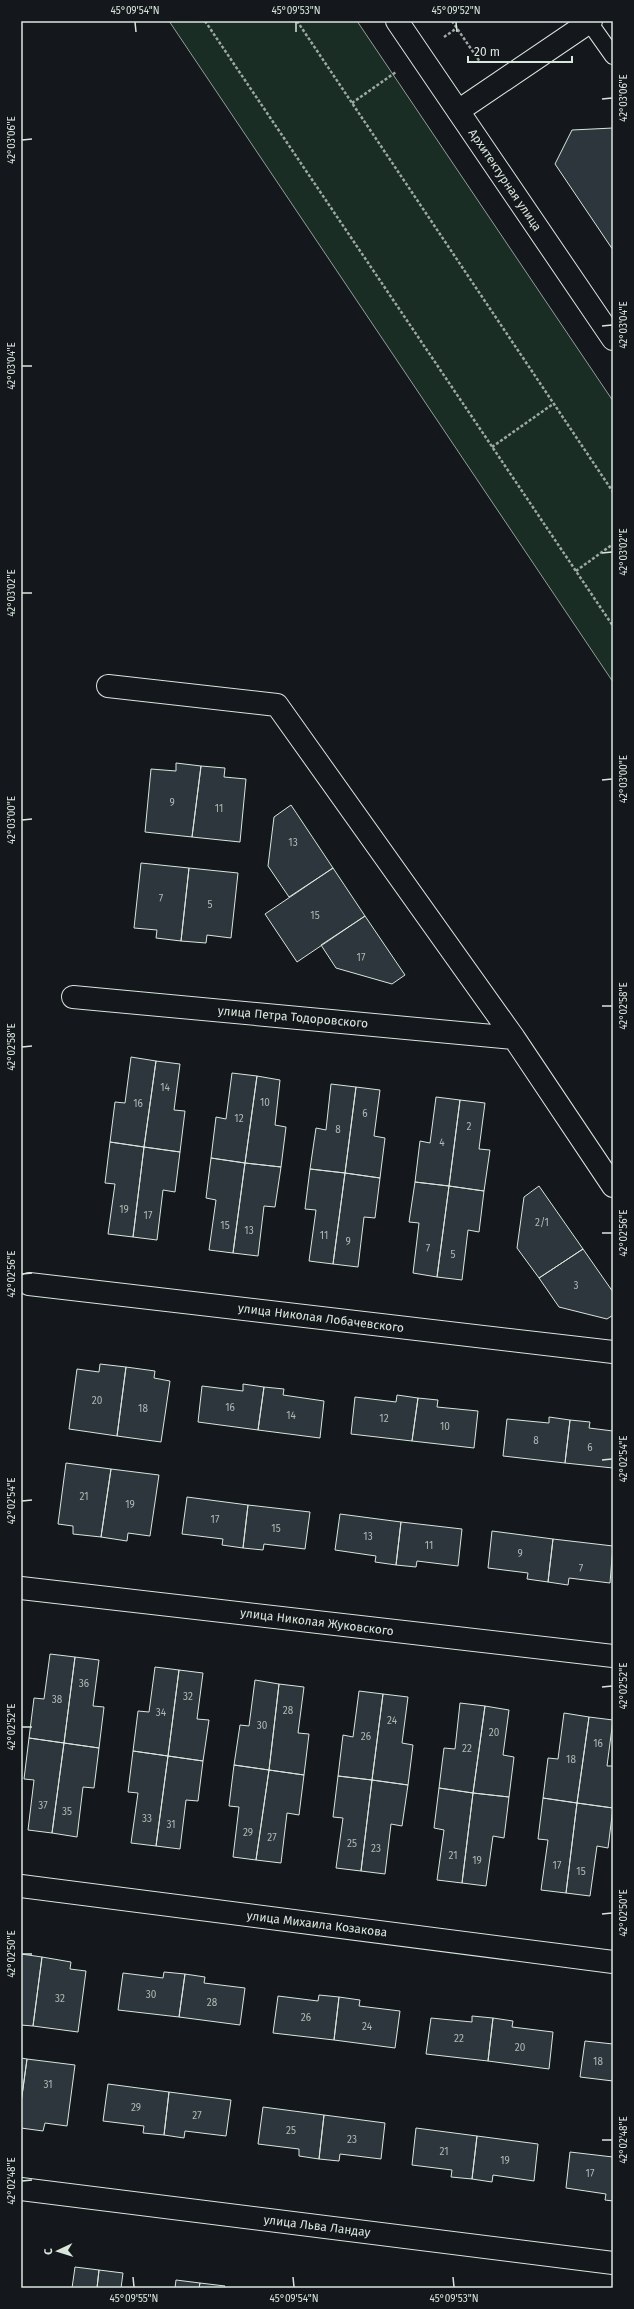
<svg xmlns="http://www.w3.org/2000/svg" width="634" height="2309" font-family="'Fira Sans',sans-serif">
	<rect width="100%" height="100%" fill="#14181c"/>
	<!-- green -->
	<path fill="#1a2d24" stroke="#939e99" d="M 169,21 L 357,21 L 613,401 L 613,682 Z"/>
	<!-- building -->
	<path fill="#2c363c" stroke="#d8e6dc" d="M 613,128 L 613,250 L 555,164 L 572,130 Z
		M 176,763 L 201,766 L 192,837 L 145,832 L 151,769 L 176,771 Z
		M 201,766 L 225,768 L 224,777 L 246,779 L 240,842 L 192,837 Z
		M 291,805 L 333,868 L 289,897 L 268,866 L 274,817 Z
		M 141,863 L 189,868 L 181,941 L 156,938 L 157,930 L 134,928 Z
		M 189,868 L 238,873 L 231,938 L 207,935 L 206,943 L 181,941 Z
		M 333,868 L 365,916 L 297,962 L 265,914 Z
		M 365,916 L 405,975 L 392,984 L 336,968 L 321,945 Z
		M 131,1057 L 156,1061 L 144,1147 L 110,1142 L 115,1102 L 125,1103 Z
		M 156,1061 L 180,1064 L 174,1110 L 185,1111 L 180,1152 L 144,1147 Z
		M 232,1073 L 257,1076 L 245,1163 L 211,1158 L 216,1117 L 226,1119 Z
		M 257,1076 L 280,1080 L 275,1125 L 286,1127 L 281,1167 L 245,1163 Z
		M 331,1084 L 356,1087 L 345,1173 L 310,1169 L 316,1128 L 326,1130 Z
		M 356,1087 L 380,1090 L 374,1136 L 385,1138 L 380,1178 L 345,1173 Z
		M 436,1097 L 460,1100 L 449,1186 L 415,1182 L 420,1141 L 430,1143 Z
		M 460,1100 L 485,1103 L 479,1149 L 490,1150 L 484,1191 L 449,1186 Z
		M 110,1142 L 144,1147 L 133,1237 L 108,1234 L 115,1184 L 105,1183 Z
		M 144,1147 L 180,1152 L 175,1192 L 163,1190 L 157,1240 L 133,1237 Z
		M 211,1158 L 245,1163 L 233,1253 L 209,1250 L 216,1200 L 206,1198 Z
		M 245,1163 L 281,1167 L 275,1207 L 264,1206 L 258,1256 L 233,1253 Z
		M 310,1169 L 345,1173 L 333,1264 L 309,1261 L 316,1210 L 305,1209 Z
		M 345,1173 L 380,1178 L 375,1218 L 364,1217 L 358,1267 L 333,1264 Z
		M 415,1182 L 449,1186 L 437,1277 L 413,1273 L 419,1223 L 409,1222 Z
		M 449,1186 L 484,1191 L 479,1232 L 468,1230 L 462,1280 L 437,1277 Z
		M 539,1186 L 583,1249 L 539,1278 L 517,1248 L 524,1197 Z
		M 583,1249 L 613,1292 L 613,1315 L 607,1319 L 559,1307 L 539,1278 Z
		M 100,1364 L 126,1367 L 117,1436 L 69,1429 L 77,1369 L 99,1372 Z
		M 126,1367 L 155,1371 L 154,1378 L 170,1381 L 161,1442 L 117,1436 Z
		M 243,1384 L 264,1387 L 258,1430 L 198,1422 L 202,1386 L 243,1391 Z
		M 264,1387 L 284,1389 L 283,1395 L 324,1401 L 320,1438 L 258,1430 Z
		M 397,1395 L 418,1398 L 412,1441 L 351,1434 L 355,1397 L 396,1402 Z
		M 418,1398 L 438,1400 L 437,1407 L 478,1411 L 474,1448 L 412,1441 Z
		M 549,1417 L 570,1420 L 565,1463 L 503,1456 L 507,1419 L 549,1423 Z
		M 570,1420 L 590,1422 L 589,1428 L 613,1431 L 613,1468 L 565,1463 Z
		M 66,1463 L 111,1469 L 101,1537 L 73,1534 L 73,1526 L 58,1524 Z
		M 111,1469 L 159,1475 L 150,1536 L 128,1533 L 127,1541 L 101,1537 Z
		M 187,1497 L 248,1505 L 243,1548 L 222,1545 L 223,1539 L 182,1534 Z
		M 248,1505 L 310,1512 L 305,1549 L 264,1544 L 263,1550 L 243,1548 Z
		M 340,1514 L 401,1522 L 396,1565 L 375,1562 L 376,1556 L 335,1550 Z
		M 401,1522 L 462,1529 L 458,1566 L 417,1561 L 416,1567 L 396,1565 Z
		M 492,1531 L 553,1539 L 548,1582 L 527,1579 L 528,1573 L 488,1568 Z
		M 553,1539 L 613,1546 L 610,1583 L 569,1578 L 568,1585 L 548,1582 Z
		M 50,1654 L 75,1657 L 64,1743 L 29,1738 L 34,1698 L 44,1699 Z
		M 75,1657 L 99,1660 L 93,1706 L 104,1707 L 99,1748 L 64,1743 Z
		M 155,1667 L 179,1670 L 168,1756 L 133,1751 L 138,1711 L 149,1712 Z
		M 179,1670 L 203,1673 L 197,1719 L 209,1720 L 203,1761 L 168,1756 Z
		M 255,1680 L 279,1684 L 269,1770 L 234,1765 L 240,1725 L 249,1726 Z
		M 279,1684 L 304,1687 L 298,1733 L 309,1734 L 304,1775 L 269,1770 Z
		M 359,1691 L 383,1694 L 372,1780 L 338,1776 L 343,1735 L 353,1737 Z
		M 383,1694 L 408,1697 L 402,1743 L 413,1745 L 408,1785 L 372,1780 Z
		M 460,1703 L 485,1706 L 473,1793 L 439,1788 L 444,1748 L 455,1749 Z
		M 485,1706 L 509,1710 L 503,1755 L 514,1757 L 509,1797 L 473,1793 Z
		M 564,1713 L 589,1717 L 577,1803 L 543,1798 L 548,1758 L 558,1759 Z
		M 589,1717 L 613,1720 L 607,1766 L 613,1766 L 613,1808 L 577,1803 Z
		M 29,1738 L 64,1743 L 52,1833 L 28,1830 L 34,1780 L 24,1779 Z
		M 64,1743 L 99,1748 L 94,1788 L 83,1787 L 77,1837 L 52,1833 Z
		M 133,1751 L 168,1756 L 156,1846 L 131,1843 L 138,1793 L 128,1792 Z
		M 168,1756 L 203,1761 L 198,1801 L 186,1800 L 180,1849 L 156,1846 Z
		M 234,1765 L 269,1770 L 256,1860 L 233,1857 L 239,1807 L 229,1806 Z
		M 269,1770 L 304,1775 L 299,1815 L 287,1813 L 281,1863 L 256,1860 Z
		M 338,1776 L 372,1780 L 361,1871 L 336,1868 L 343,1818 L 333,1817 Z
		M 372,1780 L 408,1785 L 402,1826 L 391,1824 L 385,1874 L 361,1871 Z
		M 439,1788 L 473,1793 L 462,1883 L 437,1880 L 444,1830 L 434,1828 Z
		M 473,1793 L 509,1797 L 504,1838 L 493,1836 L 486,1886 L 462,1883 Z
		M 543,1798 L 577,1803 L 566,1893 L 541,1890 L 548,1840 L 538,1839 Z
		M 577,1803 L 613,1808 L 608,1848 L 597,1846 L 590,1896 L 566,1893 Z
		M 21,1954 L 42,1957 L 33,2026 L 21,2025 Z
		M 42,1957 L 71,1962 L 70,1969 L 86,1971 L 78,2032 L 33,2026 Z
		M 164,1972 L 185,1974 L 179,2017 L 118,2010 L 123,1973 L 163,1978 Z
		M 185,1974 L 205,1977 L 204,1983 L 245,1988 L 240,2025 L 179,2017 Z
		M 319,1995 L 339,1997 L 334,2040 L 273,2033 L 278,1996 L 318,2001 Z
		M 339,1997 L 360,2000 L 359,2006 L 400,2011 L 395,2048 L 334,2040 Z
		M 472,2016 L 493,2018 L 488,2061 L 426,2054 L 431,2018 L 472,2022 Z
		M 493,2018 L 513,2021 L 512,2027 L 553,2032 L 549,2069 L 488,2061 Z
		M 585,2041 L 613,2044 L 613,2081 L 580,2077 Z
		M 21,2058 L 27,2059 L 21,2103 Z
		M 27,2059 L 75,2065 L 67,2126 L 45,2123 L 43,2131 L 21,2128 L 21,2103 Z
		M 108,2084 L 169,2092 L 164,2135 L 143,2133 L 144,2126 L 103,2121 Z
		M 169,2092 L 231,2100 L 226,2136 L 185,2131 L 184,2138 L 164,2135 Z
		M 263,2107 L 324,2115 L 319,2159 L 299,2156 L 299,2149 L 258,2144 Z
		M 324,2115 L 385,2123 L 381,2159 L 340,2154 L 339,2161 L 319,2159 Z
		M 416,2128 L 477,2136 L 472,2179 L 451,2177 L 452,2170 L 412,2165 Z
		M 477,2136 L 538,2144 L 534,2181 L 493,2175 L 492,2182 L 472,2179 Z
		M 570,2152 L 613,2157 L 613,2201 L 605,2200 L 606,2194 L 566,2188 Z
		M 75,2267 L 99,2270 L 97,2288 L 72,2288 Z
		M 99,2270 L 123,2273 L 121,2288 L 97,2288 Z
		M 176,2280 L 200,2283 L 199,2288 L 175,2288 Z
		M 200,2283 L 225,2286 L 224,2288 L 199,2288 Z"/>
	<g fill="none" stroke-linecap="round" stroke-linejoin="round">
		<!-- service casing -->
		<g stroke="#d8e6dc" stroke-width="18">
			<path id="service" d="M 589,22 L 613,56"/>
		</g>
		<!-- minor casing -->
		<g stroke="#d8e6dc" stroke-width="24">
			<path id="minor" d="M 397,21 L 613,339
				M 458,111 L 591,21
				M 108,686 L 277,705 L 514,1038 L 613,1186
				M 73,997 L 514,1038
				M 29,1284 L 613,1352
				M 21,1588 L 613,1656
				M 21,1886 L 613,1962
				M 21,2189 L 613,2263"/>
		</g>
		<!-- path -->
		<path stroke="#9da8a2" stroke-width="2.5" stroke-dasharray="3 2" stroke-linecap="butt" d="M 205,21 L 613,626
			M 297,21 L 613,492
			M 452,21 L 480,62
			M 444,37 L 457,28
			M 352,103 L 396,72
			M 492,447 L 553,404
			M 576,571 L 613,544"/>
		<!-- service -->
		<use href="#service" stroke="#14181c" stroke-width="16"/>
		<!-- minor -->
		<use href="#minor" stroke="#14181c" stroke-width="22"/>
	</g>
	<!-- ticks -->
	<path fill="none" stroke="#d8e6dc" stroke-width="1.5" d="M 135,22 L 136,32M 296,22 L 296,32M 456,22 L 457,32M 602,99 L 612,98M 22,140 L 32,139M 602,326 L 612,325M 22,366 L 32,366M 602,553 L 612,552M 22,593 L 32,593M 602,780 L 612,779M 22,820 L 32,819M 602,1006 L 612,1006M 22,1047 L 32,1046M 602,1233 L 612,1233M 22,1274 L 32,1273M 602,1460 L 612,1459M 22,1501 L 32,1500M 602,1687 L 612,1686M 22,1727 L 32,1727M 602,1914 L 612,1913M 22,1954 L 32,1954M 602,2140 L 612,2140M 22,2181 L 32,2180M 133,2277 L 134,2287M 293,2277 L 294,2287M 453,2277 L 454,2287"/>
	<g text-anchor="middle" stroke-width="3" stroke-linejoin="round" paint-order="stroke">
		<!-- number labels -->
		<g font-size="10" fill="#adbab4">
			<text x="172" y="806">9</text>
			<text x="219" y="812">11</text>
			<text x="293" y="846">13</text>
			<text x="161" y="902">7</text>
			<text x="210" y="908">5</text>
			<text x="315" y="919">15</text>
			<text x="361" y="961">17</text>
			<text x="165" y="1091">14</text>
			<text x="265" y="1106">10</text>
			<text x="138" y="1107">16</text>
			<text x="365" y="1117">6</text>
			<text x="239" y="1122">12</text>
			<text x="469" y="1130">2</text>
			<text x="338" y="1133">8</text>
			<text x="442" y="1146">4</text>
			<text x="124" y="1213">19</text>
			<text x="148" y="1219">17</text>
			<text x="542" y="1226">2/1</text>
			<text x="225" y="1229">15</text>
			<text x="249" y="1234">13</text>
			<text x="324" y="1239">11</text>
			<text x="348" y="1245">9</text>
			<text x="428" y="1252">7</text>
			<text x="453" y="1258">5</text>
			<text x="576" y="1289">3</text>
			<text x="97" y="1404">20</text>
			<text x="230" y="1411">16</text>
			<text x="143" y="1412">18</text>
			<text x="291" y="1419">14</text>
			<text x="384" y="1422">12</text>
			<text x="445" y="1430">10</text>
			<text x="536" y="1444">8</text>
			<text x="590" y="1451">6</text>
			<text x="84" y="1500">21</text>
			<text x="130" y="1508">19</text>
			<text x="215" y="1523">17</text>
			<text x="276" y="1532">15</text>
			<text x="368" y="1540">13</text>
			<text x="429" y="1549">11</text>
			<text x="520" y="1557">9</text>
			<text x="581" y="1572">7</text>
			<text x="84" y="1687">36</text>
			<text x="188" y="1700">32</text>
			<text x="57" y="1703">38</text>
			<text x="288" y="1714">28</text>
			<text x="161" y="1716">34</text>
			<text x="392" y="1724">24</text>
			<text x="262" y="1729">30</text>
			<text x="494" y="1736">20</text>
			<text x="366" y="1740">26</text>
			<text x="598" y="1747">16</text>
			<text x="467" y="1752">22</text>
			<text x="571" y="1763">18</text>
			<text x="43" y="1809">37</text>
			<text x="67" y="1815">35</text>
			<text x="147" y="1822">33</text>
			<text x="171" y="1828">31</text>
			<text x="248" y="1836">29</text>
			<text x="272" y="1841">27</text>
			<text x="352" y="1847">25</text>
			<text x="376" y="1852">23</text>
			<text x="453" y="1859">21</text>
			<text x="477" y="1864">19</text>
			<text x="557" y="1869">17</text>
			<text x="581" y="1875">15</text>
			<text x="151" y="1998">30</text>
			<text x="60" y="2002">32</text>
			<text x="212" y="2006">28</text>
			<text x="306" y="2021">26</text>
			<text x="367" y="2030">24</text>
			<text x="459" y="2042">22</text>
			<text x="520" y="2051">20</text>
			<text x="598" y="2065">18</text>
			<text x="48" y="2088">31</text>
			<text x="136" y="2111">29</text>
			<text x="197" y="2119">27</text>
			<text x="291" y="2134">25</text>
			<text x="352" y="2143">23</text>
			<text x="444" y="2155">21</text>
			<text x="505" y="2164">19</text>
			<text x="590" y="2177">17</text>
		</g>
		<!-- street labels -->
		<g font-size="12" fill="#d8e6dc" stroke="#14181c">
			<text transform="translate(505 180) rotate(56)" y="4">Архитектурная улица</text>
			<text transform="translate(293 1017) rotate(5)" y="4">улица Петра Тодоровского</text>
			<text transform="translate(321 1318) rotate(7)" y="4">улица Николая Лобачевского</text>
			<text transform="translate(317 1622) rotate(7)" y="4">улица Николая Жуковского</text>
			<text transform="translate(317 1924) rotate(7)" y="4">улица Михаила Козакова</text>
			<text transform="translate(317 2226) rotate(7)" y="4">улица Льва Ландау</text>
		</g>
	</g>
	<!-- border -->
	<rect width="634" height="2309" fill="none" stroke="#14181c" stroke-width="44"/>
	<!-- north arrow -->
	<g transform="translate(58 2251) rotate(266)" stroke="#14181c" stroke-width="3" paint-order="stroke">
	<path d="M0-3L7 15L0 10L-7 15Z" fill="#d8e6dc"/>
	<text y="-6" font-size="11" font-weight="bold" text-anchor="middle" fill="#d8e6dc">С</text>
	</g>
	<!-- scale -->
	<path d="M468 56v6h104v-6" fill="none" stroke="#d8e6dc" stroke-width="2"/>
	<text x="474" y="56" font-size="12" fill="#d8e6dc" stroke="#14181c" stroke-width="3" paint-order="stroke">20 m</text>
	<rect x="22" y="22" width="590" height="2265" fill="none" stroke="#d8e6dc" stroke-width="1.5"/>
	<g font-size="10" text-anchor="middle" fill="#d8e6dc">
		<text x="135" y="14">45°09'54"N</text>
		<text x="296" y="14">45°09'53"N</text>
		<text x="456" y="14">45°09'52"N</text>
		<text transform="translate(623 98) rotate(-90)" y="4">42°03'06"E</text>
		<text transform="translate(11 140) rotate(-90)" y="4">42°03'06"E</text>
		<text transform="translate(623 325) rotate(-90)" y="4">42°03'04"E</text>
		<text transform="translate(11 366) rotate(-90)" y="4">42°03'04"E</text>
		<text transform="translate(623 552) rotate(-90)" y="4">42°03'02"E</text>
		<text transform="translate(11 593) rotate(-90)" y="4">42°03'02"E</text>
		<text transform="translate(623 779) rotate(-90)" y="4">42°03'00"E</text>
		<text transform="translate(11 820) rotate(-90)" y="4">42°03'00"E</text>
		<text transform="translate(623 1006) rotate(-90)" y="4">42°02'58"E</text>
		<text transform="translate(11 1047) rotate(-90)" y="4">42°02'58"E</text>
		<text transform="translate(623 1233) rotate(-90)" y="4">42°02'56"E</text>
		<text transform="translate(11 1274) rotate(-90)" y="4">42°02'56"E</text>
		<text transform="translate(623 1459) rotate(-90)" y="4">42°02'54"E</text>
		<text transform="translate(11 1501) rotate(-90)" y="4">42°02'54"E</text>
		<text transform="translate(623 1686) rotate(-90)" y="4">42°02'52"E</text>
		<text transform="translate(11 1727) rotate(-90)" y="4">42°02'52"E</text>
		<text transform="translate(623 1913) rotate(-90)" y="4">42°02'50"E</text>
		<text transform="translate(11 1954) rotate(-90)" y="4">42°02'50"E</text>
		<text transform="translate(623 2140) rotate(-90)" y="4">42°02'48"E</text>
		<text transform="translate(11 2181) rotate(-90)" y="4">42°02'48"E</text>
		<text x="134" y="2302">45°09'55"N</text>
		<text x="294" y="2302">45°09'54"N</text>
		<text x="454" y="2302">45°09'53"N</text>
	</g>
</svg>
